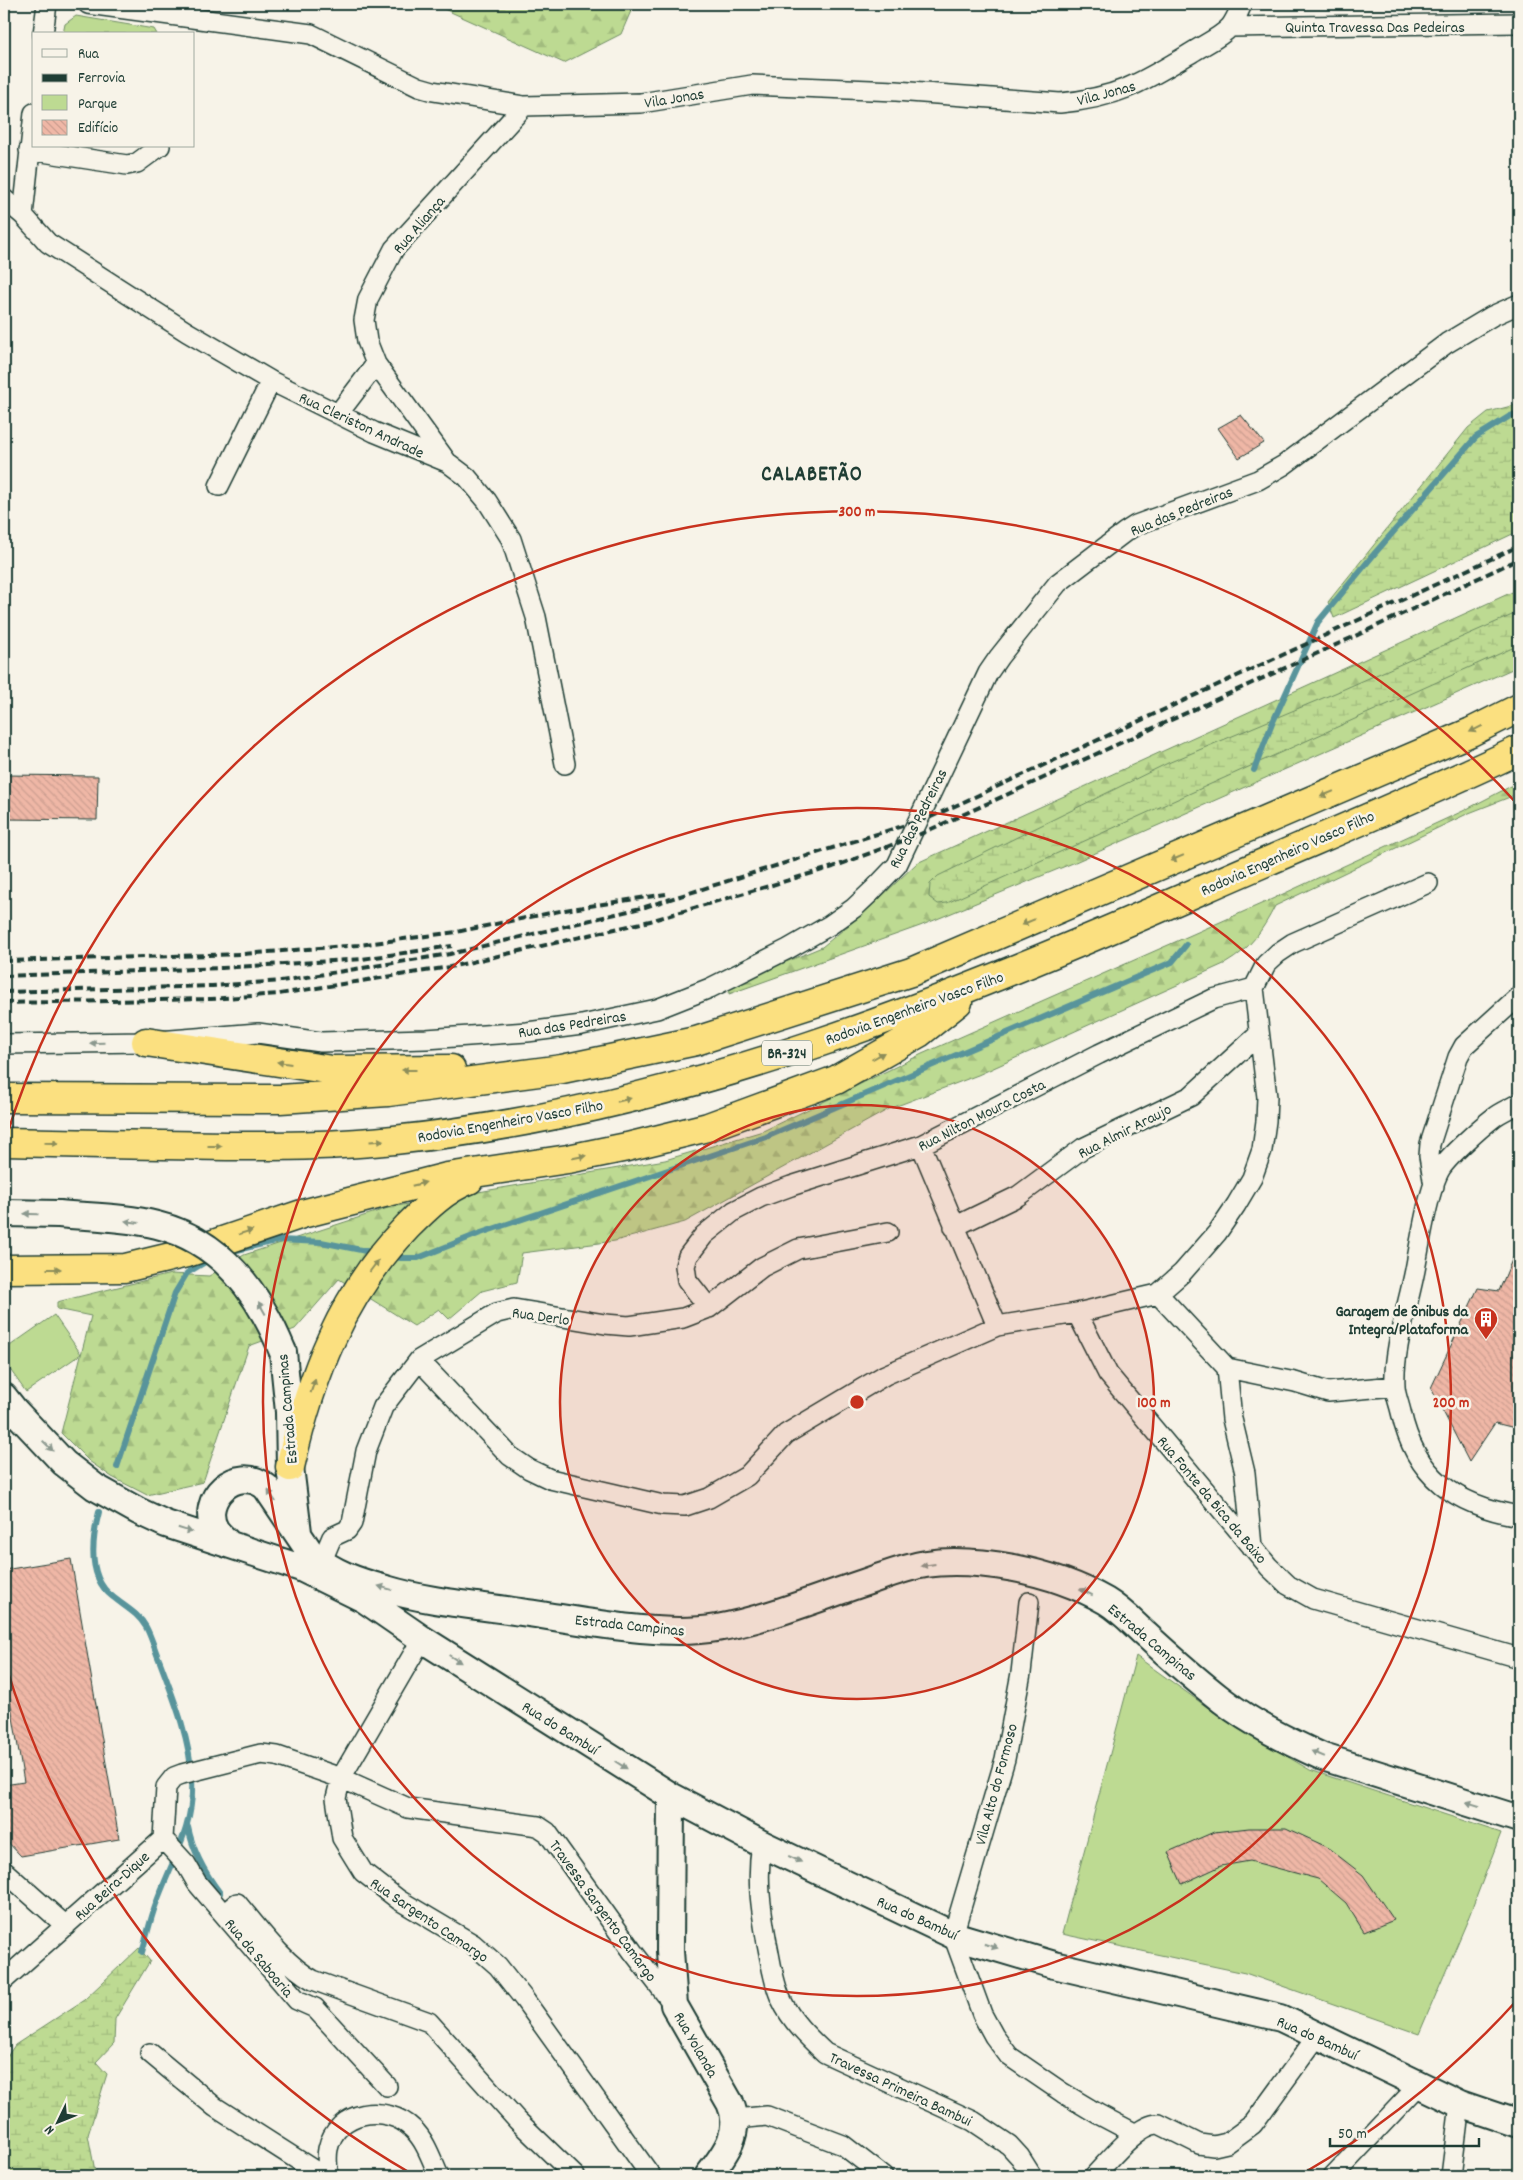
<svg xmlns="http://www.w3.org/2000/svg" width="1523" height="2180" font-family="Dekko,sans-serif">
	<defs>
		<pattern id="forest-firs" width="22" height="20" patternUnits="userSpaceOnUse" patternTransform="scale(1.25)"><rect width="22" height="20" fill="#bdda92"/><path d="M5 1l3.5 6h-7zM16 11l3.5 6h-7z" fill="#a2bc7e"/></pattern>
		<pattern id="wetland-marsh" width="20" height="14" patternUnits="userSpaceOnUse" patternTransform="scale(1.25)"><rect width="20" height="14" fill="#bdda92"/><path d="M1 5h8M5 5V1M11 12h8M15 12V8" fill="none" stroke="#a2bc7e"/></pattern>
		<pattern id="building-back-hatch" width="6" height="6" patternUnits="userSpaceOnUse" patternTransform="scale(1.25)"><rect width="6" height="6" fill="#efb7a6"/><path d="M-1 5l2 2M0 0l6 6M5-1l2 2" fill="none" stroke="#cc9e90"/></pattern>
	</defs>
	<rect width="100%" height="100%" fill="#f7f3e8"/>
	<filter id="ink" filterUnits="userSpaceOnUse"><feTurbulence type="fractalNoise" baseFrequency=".02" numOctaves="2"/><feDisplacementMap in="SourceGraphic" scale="10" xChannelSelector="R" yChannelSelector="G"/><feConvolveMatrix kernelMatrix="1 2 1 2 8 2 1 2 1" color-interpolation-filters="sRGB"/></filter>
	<g filter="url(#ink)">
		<!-- green -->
		<path fill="#bdda92" stroke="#6e8c63" d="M 76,16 L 154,29 L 157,34 L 63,34 L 65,24 Z
			M 54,1315 L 81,1354 L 26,1392 L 4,1361 L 4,1350 Z
			M 1136,1656 L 1225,1720 L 1310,1770 L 1501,1833 L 1466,1924 L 1419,2034 L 1245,1973 L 1062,1934 Z"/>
		<!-- forest -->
		<path fill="url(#forest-firs)" stroke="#6e8c63" d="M 433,4 L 634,4 L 621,34 L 564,63 Z
			M 1519,589 L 1519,666 L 1073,863 L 920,926 L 729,994 L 730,985 L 822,947 L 865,912 L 917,863 Z
			M 1519,782 L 1519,798 L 1515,795 L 1469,813 L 1275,906 C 1263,930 1249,950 1226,963 L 978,1075 L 889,1109 L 685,1222 L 615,1241 L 522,1253 L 517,1282 L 482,1291 L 449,1319 L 439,1309 L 414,1326 L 339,1279 L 295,1329 L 249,1346 L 203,1482 L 147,1495 L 112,1477 L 89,1461 L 61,1433 L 91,1316 L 57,1309 L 57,1302 L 171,1274 L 209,1276 L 244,1255 L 391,1207 L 665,1160 L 763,1131 L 922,1054 L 1270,900 L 1463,811 Z"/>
		<!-- wetland -->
		<path fill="url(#wetland-marsh)" stroke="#6e8c63" d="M 1519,404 L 1519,531 L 1334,618 L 1328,602 L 1468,428 L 1488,412 Z
			M 1519,612 L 1519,645 L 947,903 L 938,904 L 929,897 L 930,884 L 938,876 L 1168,763 L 1335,693 Z
			M 139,1948 L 150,1961 L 115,2019 L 114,2043 L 96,2062 L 107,2074 L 88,2135 L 96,2176 L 4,2176 L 4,2061 L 15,2045 L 84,2000 Z"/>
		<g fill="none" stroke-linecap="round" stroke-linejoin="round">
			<!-- stream -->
			<path stroke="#59949b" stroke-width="6" d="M 1254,770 L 1272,724 L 1318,622 L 1375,553 L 1476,437 L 1510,416 L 1519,413
				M 233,1251 L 280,1240 L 321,1242 L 376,1253
				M 390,1256 L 401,1258 L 418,1258 L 478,1234 L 766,1137 L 1172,962 L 1186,945
				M 117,1467 L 175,1293 L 187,1273 L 212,1258
				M 99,1512 C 92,1539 87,1578 113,1597 C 125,1607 138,1613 146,1627 C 152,1638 155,1651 160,1662 C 174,1699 190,1739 192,1779 C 195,1826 171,1862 156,1904 C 150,1920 147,1936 142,1952
				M 188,1827 C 193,1852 205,1873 220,1893"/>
		</g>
		<!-- building -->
		<path fill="url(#building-back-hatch)" stroke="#1f3d34" d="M 1241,415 L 1264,443 L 1239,458 L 1218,428 Z
			M 4,775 L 98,776 L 97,820 L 4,819 Z
			M 1519,1243 L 1519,1429 L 1495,1423 L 1469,1462 L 1431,1388 L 1478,1288 L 1499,1291 Z
			M 71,1559 L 119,1839 L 21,1856 L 4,1838 L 4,1785 L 24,1782 L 4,1664 L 4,1570 Z
			M 1249,1828 L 1286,1828 L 1327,1847 L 1363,1875 L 1394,1920 L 1364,1932 L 1346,1903 L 1318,1879 L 1250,1861 L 1221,1866 L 1182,1884 L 1168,1852 L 1214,1832 Z"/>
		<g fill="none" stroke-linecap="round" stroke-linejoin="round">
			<!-- street casing -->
			<g stroke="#1f3d34" stroke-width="22">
				<path id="street" d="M 88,4 L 311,34 L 419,87 L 433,91 L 524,106 L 641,103 L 752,85 L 896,91 L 1060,103 C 1118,98 1143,82 1191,53 C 1203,45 1220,38 1230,27 C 1235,21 1239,11 1242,4
					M 1230,27 L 1519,23
					M 43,34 L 47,4
					M 29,150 L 127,165 L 137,163 L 160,146
					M 4,199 L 23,215 L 48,243 L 187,332 L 271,381 L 338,414 L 374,432 L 447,462 L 467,477 L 487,501 L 511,539 L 536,617 L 565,764
					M 23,215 L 34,113
					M 338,414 L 376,364
					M 447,462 L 376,364 L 367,341 L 364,320 L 368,299 L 394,249 L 524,106
					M 219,486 L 271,381
					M 1428,883 L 1293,943 L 1278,953 L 1266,964 L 1254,988 L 1267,1097 L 1266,1121 L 1262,1150 L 1252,1178 L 1236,1205 L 1217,1233 L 1182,1273 L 1158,1294 L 1077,1313 L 1108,1374 L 1269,1567 L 1288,1585 L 1313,1599 L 1519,1658
					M 4,1044 L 146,1042 L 258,1033 L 321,1042 L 426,1039 L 527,1032 L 582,1025 L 657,1009 L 710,988 L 788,949 L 830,925 L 854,908 L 873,890 L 897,865 L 988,673 L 999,657 L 1058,583 L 1125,532 L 1136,525 L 1258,480 L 1284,465 L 1447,343 L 1492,316 L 1519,304
					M 1519,1103 C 1511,1108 1500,1112 1493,1118 C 1480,1128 1450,1155 1441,1168 C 1428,1189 1420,1244 1415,1270 C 1408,1306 1393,1350 1395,1386 C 1395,1394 1399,1403 1401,1412 C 1415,1477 1455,1505 1519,1516
					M 921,1145 L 997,1326
					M 1434,1186 L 1429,1156 L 1430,1144 L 1458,1057 L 1464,1046 L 1519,996
					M 954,1227 L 1018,1196 L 1083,1148 L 1191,1096 L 1258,1035
					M 1158,1294 L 1227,1368 L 1295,1382 L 1328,1392 L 1395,1386
					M 709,1308 L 687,1280 L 685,1266 L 688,1256 L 704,1235 L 734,1211 L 761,1197 L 791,1186 L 921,1145 L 1099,1054 L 1213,999 L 1254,988
					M 419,1360 L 510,1456 L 529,1469 L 550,1479 L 663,1505 L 685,1506 L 709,1498 L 747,1476 L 786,1434 L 885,1375 L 997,1326 L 1077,1313
					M 1227,1368 L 1232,1419 L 1245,1473 L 1252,1547
					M 321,1563 L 332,1537 L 347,1530 L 352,1523 L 366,1451 L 383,1407 L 419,1360 L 497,1313 L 514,1309 L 605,1324 L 629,1326 L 683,1318 L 709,1308 L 762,1267 L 798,1249 L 888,1232
					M 1029,1602 L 1021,1673 L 1005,1759 L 953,1935 L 982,2014 L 994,2036 L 1009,2056 L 1063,2093 L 1098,2114 L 1136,2134
					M 422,1639 L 341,1778 L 336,1798 L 342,1838 L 363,1872 L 399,1900 L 473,1944 L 498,1966 L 524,1999 L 651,2176
					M 163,1839 L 186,1864 L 197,1883 L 297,2000 L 315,2008 L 387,2086
					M 762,1844 C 756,1878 761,1909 767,1943 C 771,1962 773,1982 781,1999 C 791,2021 808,2037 825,2053 L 973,2121 L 1009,2145 L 1020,2157 L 1032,2176
					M 4,1871 L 66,1926
					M 224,1914 L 237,1903 C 258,1928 284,1964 313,1980 L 429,2022 L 517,2120 L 575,2176
					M 4,1980 L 163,1839 L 166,1787 L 174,1777 L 182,1774 L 261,1754 L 277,1756 L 341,1778 L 408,1808 L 538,1826 L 547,1832 L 633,1952 L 674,2005
					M 150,2053 L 215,2107 L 323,2176
					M 736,2124 L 746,2118 L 767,2116 L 843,2145 L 883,2176
					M 328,2176 C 328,2168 326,2158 328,2149 C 336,2110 386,2103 413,2129 C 426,2141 432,2161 439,2176
					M 1094,2176 C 1109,2161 1138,2123 1159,2124 L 1199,2144 L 1214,2146 L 1227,2143 L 1253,2124 L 1318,2035
					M 1333,2176 L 1420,2084
					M 1451,2176 L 1460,2104"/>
			</g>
			<!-- secondary casing -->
			<g stroke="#1f3d34" stroke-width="30">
				<path id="secondary" d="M 4,1213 L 59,1214
					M 283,1352 L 289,1412 L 290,1467 L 298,1532
					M 4,1397 L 15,1411 L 64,1463 L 95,1487 L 138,1511 L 166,1524 L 301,1568 L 364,1599 L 422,1639 L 671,1796 L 762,1844 L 953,1935 L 1054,1965 L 1281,2018 L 1460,2104 L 1519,2124
					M 228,1543 C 224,1539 218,1534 215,1529 C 199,1500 236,1463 266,1487 L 312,1555 C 332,1573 360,1582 386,1589 C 429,1602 476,1605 521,1612 C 579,1620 660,1638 717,1628 C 767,1619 815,1599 863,1583 C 884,1576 905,1567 926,1564 C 954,1560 986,1563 1014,1568 C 1045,1574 1078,1585 1106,1601 C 1121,1610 1132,1622 1144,1633 C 1169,1656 1196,1680 1223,1701 C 1253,1724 1288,1741 1323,1757 L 1519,1819
					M 671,1796 L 670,1951 L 674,2005 L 730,2103 C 743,2131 725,2154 708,2176"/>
			</g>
			<!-- highway casing -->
			<g stroke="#1f3d34" stroke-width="31">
				<path id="highway" d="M 146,1042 L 332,1070 L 451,1069
					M 4,1098 L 280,1099 L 388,1092 L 562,1069 L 696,1041 L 911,972 L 1471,732 L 1519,708
					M 4,1142 C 78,1144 153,1145 227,1146 C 283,1146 339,1146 394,1140 C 679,1111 946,1002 1206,888 C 1310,842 1416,799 1519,750
					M 4,1269 L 125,1268 L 187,1253 L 302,1214 L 447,1177 L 568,1159 L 627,1147 L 708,1127 L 836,1080 L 919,1033 L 958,1002
					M 290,1467 C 311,1375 342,1294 408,1226 C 426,1208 445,1189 469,1180"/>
			</g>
			<!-- street -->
			<use href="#street" stroke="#f7f3e8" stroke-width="19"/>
			<!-- secondary -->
			<use href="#secondary" stroke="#f7f3e8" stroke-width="26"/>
			<!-- highway -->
			<use href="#highway" stroke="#fbe080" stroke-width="28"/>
			<!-- rail -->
			<path stroke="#1f3d34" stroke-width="4" stroke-dasharray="8 4" stroke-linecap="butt" d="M 4,961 L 243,954 L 359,945 L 456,932 L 565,910 L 666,894
				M 4,976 L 222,968 L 362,959 L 452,946
				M 4,992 L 212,986 L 281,981 L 450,954 L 645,907 L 931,817 L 1519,546
				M 4,1003 L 211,999 L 279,994 L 450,967 L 650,921 L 833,867 L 916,836 L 1351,638 L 1519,559"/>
			<!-- secondary-bridge casing -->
			<g stroke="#1f3d34" stroke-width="30" stroke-linecap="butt">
				<path id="secondary-bridge" d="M 59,1214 C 91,1217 126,1217 157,1225 C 222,1241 259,1293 283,1352"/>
			</g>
			<!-- secondary-bridge -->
			<use href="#secondary-bridge" stroke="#f7f3e8" stroke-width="26"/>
		</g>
		<!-- one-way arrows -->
		<defs><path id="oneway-solid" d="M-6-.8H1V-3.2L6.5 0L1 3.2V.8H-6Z" transform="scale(1.25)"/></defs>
		<g fill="#8d8e5a">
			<use href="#oneway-solid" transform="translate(1476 729) rotate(154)"/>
			<use href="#oneway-solid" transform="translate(1327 794) rotate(157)"/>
			<use href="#oneway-solid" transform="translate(1177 858) rotate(157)"/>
			<use href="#oneway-solid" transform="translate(1028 922) rotate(157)"/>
			<use href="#oneway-solid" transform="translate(878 1056) rotate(-30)"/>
			<use href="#oneway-solid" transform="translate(284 1063) rotate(-172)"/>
			<use href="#oneway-solid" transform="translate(409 1070) rotate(180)"/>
			<use href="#oneway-solid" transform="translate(624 1100) rotate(-14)"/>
			<use href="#oneway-solid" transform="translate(377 1141) rotate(-4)"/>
			<use href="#oneway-solid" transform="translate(52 1143) rotate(1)"/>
			<use href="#oneway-solid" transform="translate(215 1146)"/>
			<use href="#oneway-solid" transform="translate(579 1157) rotate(-11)"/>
			<use href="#oneway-solid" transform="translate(419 1184) rotate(-14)"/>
			<use href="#oneway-solid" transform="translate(246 1232) rotate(-18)"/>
			<use href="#oneway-solid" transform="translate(374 1266) rotate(-53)"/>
			<use href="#oneway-solid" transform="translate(54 1269)"/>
			<use href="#oneway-solid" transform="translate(313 1386) rotate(-71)"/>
		</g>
		<g fill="#8b988e">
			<use href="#oneway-solid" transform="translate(97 1043) rotate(179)"/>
			<use href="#oneway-solid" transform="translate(31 1214) rotate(-178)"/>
			<use href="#oneway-solid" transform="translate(132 1222) rotate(-172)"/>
			<use href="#oneway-solid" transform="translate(262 1308) rotate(-119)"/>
			<use href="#oneway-solid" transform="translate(48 1446) rotate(45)"/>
			<use href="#oneway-solid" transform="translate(272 1496) rotate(-123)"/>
			<use href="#oneway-solid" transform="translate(185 1530) rotate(17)"/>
			<use href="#oneway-solid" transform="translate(928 1565) rotate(173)"/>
			<use href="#oneway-solid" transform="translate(385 1588) rotate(-164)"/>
			<use href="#oneway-solid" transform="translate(1086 1592) rotate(-154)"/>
			<use href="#oneway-solid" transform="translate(455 1659) rotate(32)"/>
			<use href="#oneway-solid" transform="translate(1318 1754) rotate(-157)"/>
			<use href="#oneway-solid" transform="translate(621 1765) rotate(32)"/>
			<use href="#oneway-solid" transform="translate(1473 1804) rotate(-162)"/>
			<use href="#oneway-solid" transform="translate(795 1859) rotate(25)"/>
			<use href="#oneway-solid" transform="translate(991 1946) rotate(17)"/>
		</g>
	</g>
	<!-- distance rings -->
	<circle cx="857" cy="1402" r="297" fill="#c8321e" fill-opacity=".12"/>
	<g fill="none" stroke="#c8321e" stroke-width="2.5">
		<circle cx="857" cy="1402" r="297"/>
		<circle cx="857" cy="1402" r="594"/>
		<path d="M1519 1998A891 891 0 0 1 1302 2174M412 2174A891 891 0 0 1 5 1663M5 1141A891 891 0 0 1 1519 806"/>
	</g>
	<!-- icons -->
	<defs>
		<g id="building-pin" transform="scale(1.25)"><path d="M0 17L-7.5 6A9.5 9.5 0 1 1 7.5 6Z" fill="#c8321e" stroke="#f7f3e8"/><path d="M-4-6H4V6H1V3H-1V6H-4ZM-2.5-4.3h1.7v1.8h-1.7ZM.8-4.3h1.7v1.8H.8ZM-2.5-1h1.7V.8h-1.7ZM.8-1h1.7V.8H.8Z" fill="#fff"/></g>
	</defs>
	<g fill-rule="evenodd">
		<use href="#building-pin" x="1486" y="1319"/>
	</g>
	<g text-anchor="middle" stroke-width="5" stroke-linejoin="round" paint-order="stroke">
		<!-- shield labels -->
		<rect fill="#f7f3e8" stroke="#60746a" stroke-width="1" x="762" y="1040.5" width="50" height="25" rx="4"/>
		<g font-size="15" font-weight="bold" fill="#1f3d34">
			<text x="787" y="1058">BR-324</text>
		</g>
		<!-- street labels -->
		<g font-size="16" fill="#1f3d34" stroke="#f7f3e8">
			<text x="1375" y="32">Quinta Travessa Das Pedeiras</text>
			<text transform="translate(1106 92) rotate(-15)" y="6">Vila Jonas</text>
			<text transform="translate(674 97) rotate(-9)" y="6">Vila Jonas</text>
			<text transform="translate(418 224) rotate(-49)" y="6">Rua Aliança</text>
			<text transform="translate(362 424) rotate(25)" y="6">Rua Cleriston Andrade</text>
			<text transform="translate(1181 510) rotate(-22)" y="6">Rua das Pedreiras</text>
			<text transform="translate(917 818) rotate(-63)" y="6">Rua das Pedreiras</text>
			<text transform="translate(1287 852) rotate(-24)" y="6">Rodovia Engenheiro Vasco Filho</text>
			<text transform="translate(914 1007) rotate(-20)" y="6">Rodovia Engenheiro Vasco Filho</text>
			<text transform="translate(572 1023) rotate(-9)" y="6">Rua das Pedreiras</text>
			<text transform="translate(981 1114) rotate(-27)" y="6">Rua Nilton Moura Costa</text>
			<text transform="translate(510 1120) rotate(-10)" y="6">Rodovia Engenheiro Vasco Filho</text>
			<text transform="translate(1124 1130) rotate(-27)" y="6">Rua Almir Araujo</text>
			<text transform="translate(541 1315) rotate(8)" y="6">Rua Derlo</text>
			<text transform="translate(286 1409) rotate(-95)" y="6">Estrada Campinas</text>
			<text transform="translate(1213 1499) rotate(50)" y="6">Rua Fonte da Bica da Baixo</text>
			<text transform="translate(630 1624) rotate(6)" y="6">Estrada Campinas</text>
			<text transform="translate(1153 1641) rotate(40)" y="6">Estrada Campinas</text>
			<text transform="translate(561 1727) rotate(32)" y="6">Rua do Bambuí</text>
			<text transform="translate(995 1784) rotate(-75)" y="6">Vila Alto do Formoso</text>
			<text transform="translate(111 1885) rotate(-42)" y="6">Rua Beira-Dique</text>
			<text transform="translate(604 1910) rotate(54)" y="6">Travessa Sargento Camargo</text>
			<text transform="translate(918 1917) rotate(24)" y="6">Rua do Bambuí</text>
			<text transform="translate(430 1919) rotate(34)" y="6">Rua Sargento Camargo</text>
			<text transform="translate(260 1957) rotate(50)" y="6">Rua da Saboaria</text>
			<text transform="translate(1318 2037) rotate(24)" y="6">Rua do Bambuí</text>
			<text transform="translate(697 2044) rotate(60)" y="6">Rua Yolanda</text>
			<text transform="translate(901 2088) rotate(25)" y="6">Travessa Primeira Bambui</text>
		</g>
		<!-- poi labels -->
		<g font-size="16" font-weight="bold" fill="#1f3d34" stroke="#f7f3e8" text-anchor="end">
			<text x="1468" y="1316">Garagem de ônibus da<tspan x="1468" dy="18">Integra/Plataforma</tspan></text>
		</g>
		<!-- district labels -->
		<g font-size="21" font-weight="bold" letter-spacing="1" fill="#1f3d34" stroke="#f7f3e8">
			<text x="812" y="480">CALABETÃO</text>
		</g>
	</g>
	<circle cx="857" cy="1402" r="8" fill="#c8321e" stroke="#f7f3e8" stroke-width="2.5"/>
	<g font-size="15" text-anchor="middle" font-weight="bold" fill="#c8321e" stroke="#f7f3e8" stroke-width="5" stroke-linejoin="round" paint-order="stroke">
		<text x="857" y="516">300 m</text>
		<text x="1154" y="1407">100 m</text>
		<text x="1451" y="1407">200 m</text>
	</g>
	<!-- margin -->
	<rect width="1523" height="2180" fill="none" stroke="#f7f3e8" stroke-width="20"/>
	<rect x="10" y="10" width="1503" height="2160" fill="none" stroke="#1f3d34" stroke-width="2" filter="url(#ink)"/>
	<!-- legend -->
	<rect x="32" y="32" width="162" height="115" fill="#f7f3e8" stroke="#a1aaa0"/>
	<rect x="42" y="49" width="25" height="8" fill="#f7f3e8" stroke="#a1aaa0"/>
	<text x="78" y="58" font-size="15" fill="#1f3d34">Rua</text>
	<rect x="42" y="74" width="25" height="8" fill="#1f3d34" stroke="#a1aaa0"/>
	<text x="78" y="82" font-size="15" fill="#1f3d34">Ferrovia</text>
	<rect x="42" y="95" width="25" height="15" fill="#bdda92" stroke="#a1aaa0"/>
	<text x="78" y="108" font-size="15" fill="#1f3d34">Parque</text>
	<rect x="42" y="120" width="25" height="15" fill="url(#building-back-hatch)" stroke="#a1aaa0"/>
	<text x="78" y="132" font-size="15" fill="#1f3d34">Edifício</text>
	<!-- north arrow -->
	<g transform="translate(58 2122) rotate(227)" stroke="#f7f3e8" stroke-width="4" paint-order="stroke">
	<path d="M0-4L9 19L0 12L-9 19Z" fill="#1f3d34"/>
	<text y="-8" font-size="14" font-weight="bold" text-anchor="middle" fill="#1f3d34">N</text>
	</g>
	<!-- scale -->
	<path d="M1330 2138v8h149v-8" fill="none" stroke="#1f3d34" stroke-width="2.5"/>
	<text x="1338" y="2138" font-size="15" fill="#1f3d34" stroke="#f7f3e8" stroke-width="4" paint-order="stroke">50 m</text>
</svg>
